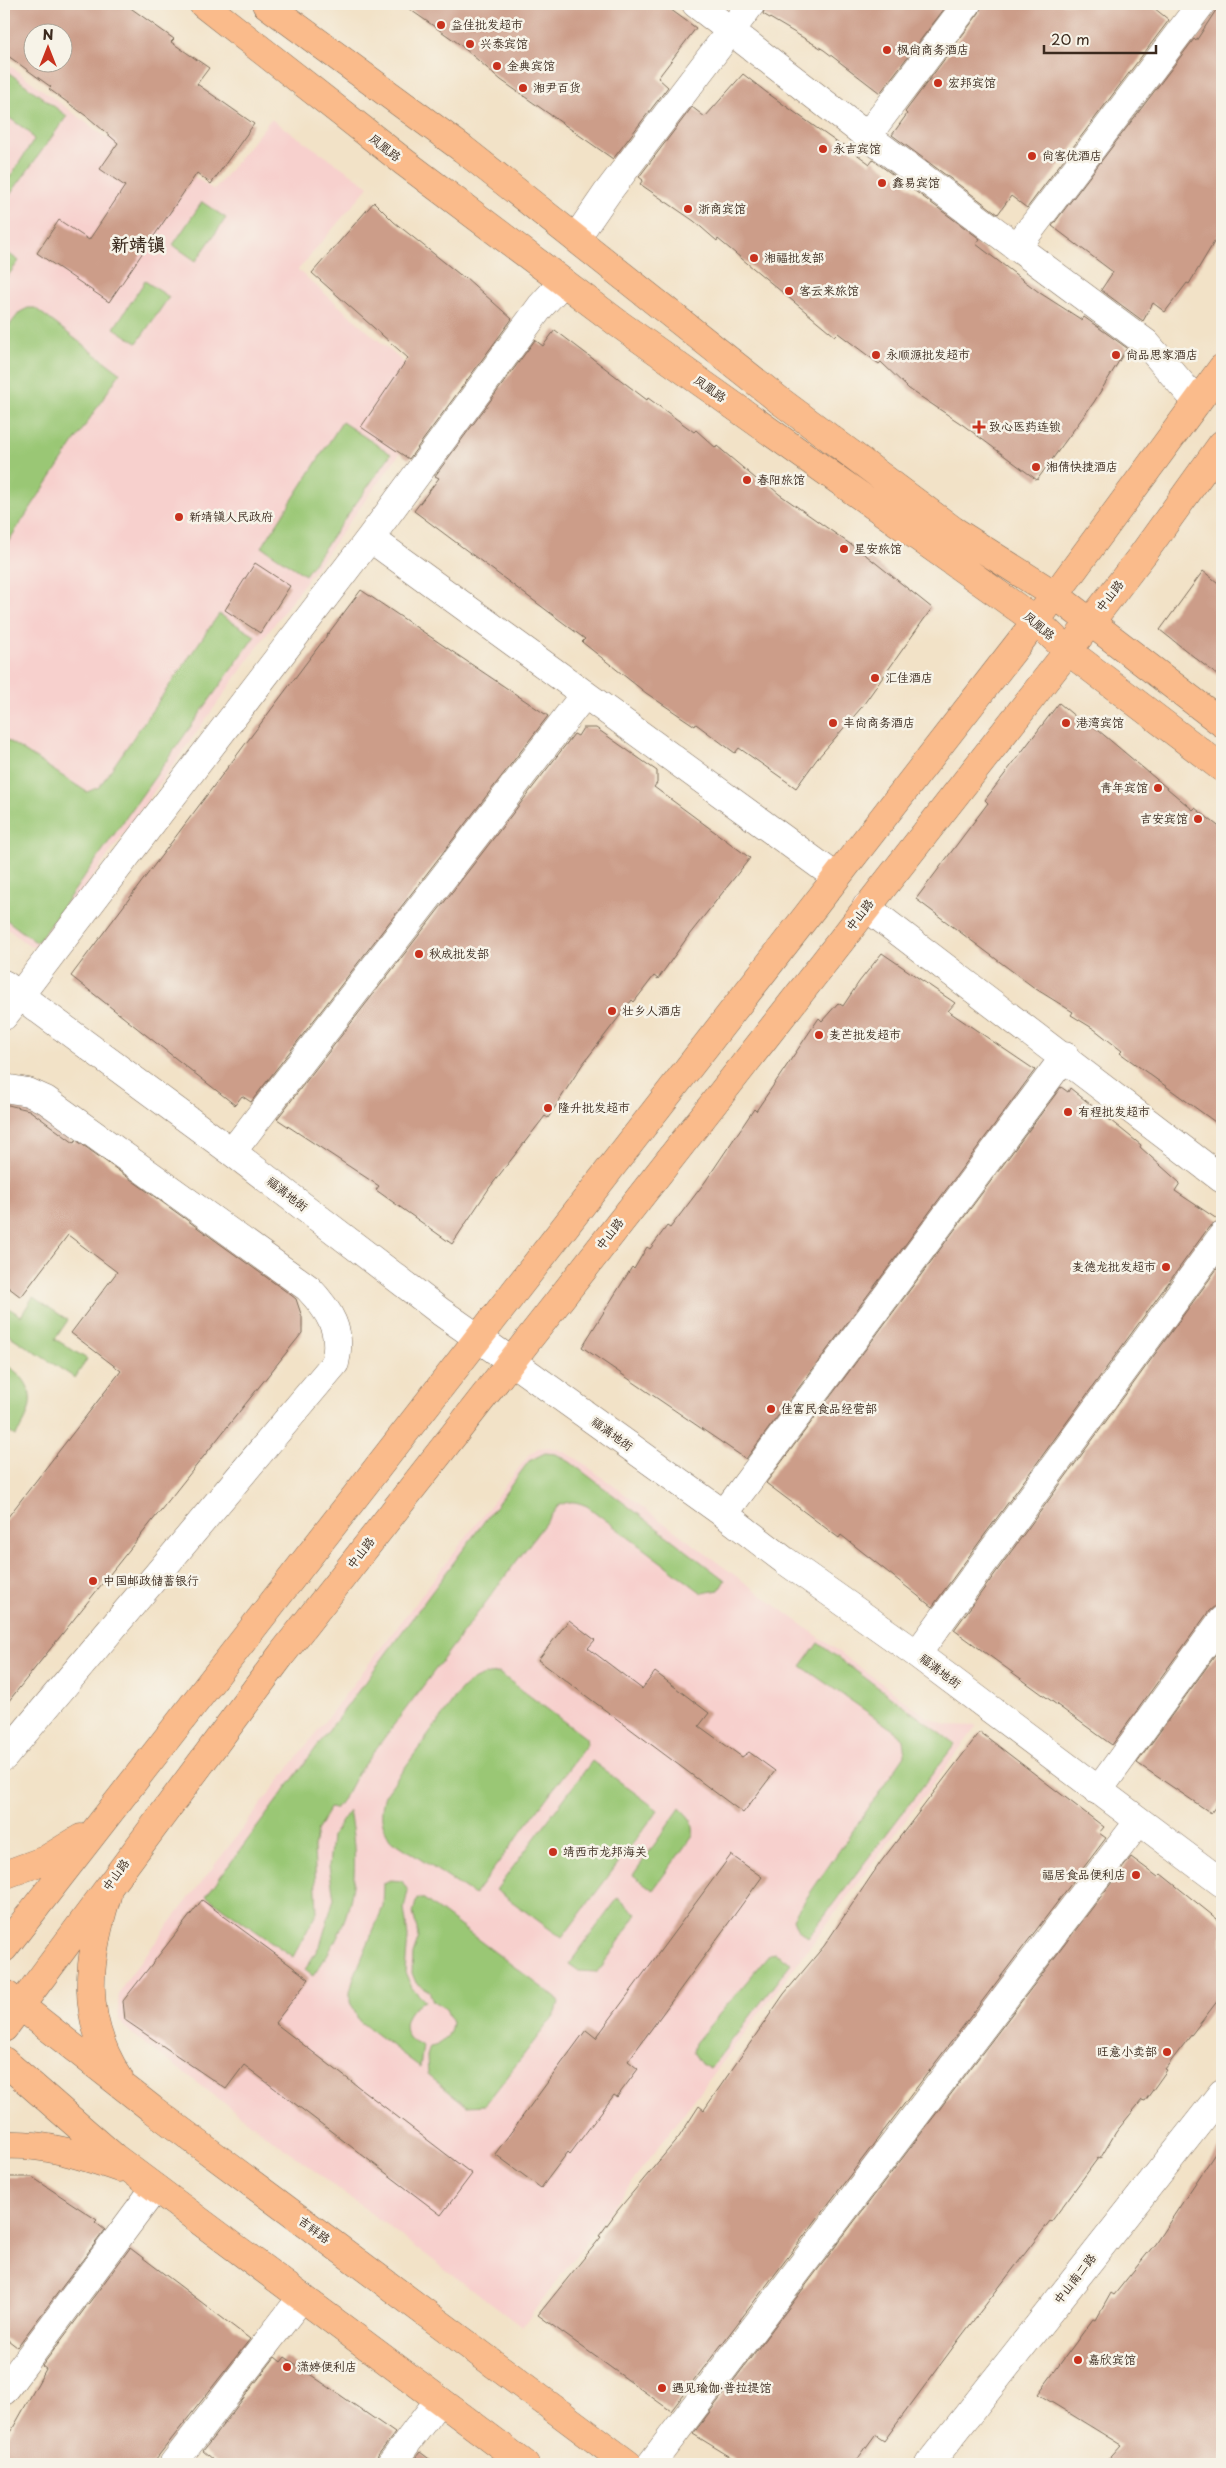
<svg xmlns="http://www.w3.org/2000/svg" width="1226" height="2468" font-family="'Playpen Sans','LXGW WenKai TC',sans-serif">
	<rect width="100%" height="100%" fill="#f7f3e8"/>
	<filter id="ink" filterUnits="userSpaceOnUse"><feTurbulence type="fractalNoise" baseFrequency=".02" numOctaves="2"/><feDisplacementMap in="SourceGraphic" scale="10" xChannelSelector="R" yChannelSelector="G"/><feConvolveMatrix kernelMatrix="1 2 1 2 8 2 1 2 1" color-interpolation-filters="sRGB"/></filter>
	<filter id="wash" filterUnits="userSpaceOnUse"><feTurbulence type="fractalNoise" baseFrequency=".0096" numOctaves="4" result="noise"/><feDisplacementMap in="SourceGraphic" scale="20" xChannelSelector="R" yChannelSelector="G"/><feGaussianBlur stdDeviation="1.12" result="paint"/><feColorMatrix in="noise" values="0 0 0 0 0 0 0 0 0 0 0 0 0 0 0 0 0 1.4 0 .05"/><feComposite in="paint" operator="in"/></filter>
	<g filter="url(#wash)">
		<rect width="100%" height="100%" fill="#f2e2c7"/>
		<!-- built -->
		<path fill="#f7d0cd" d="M 4,61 L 108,139 L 119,124 L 214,190 L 271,119 L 369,186 L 298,270 L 442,396 L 265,637 L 46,942 L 38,948 L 29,946 L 4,926 Z
			M 549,1447 L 560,1450 L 576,1458 L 926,1716 L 947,1725 L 977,1726 L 522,2327 L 127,2030 L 119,2020 L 118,2002 L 119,1993 L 128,1978 L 528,1456 L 538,1448 Z"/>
		<!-- green -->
		<path fill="#9ac775" stroke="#6a784a" d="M 4,69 L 67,116 L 4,203 L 4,186 L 34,140 L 29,132 L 4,114 Z
			M 202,202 L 226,218 L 196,261 L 173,245 Z
			M 4,250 L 19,261 L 4,281 Z
			M 145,281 L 169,297 L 137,343 L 114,328 Z
			M 28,308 L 35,308 L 120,373 L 4,548 L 4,332 L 20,312 Z
			M 342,422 L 391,454 L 305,575 L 262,547 Z
			M 219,614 L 255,636 L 37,943 L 4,918 L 4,738 L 87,792 L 99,787 Z
			M 33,1297 L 68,1320 L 55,1339 L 87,1359 L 75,1378 L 4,1332 L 4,1305 L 21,1316 Z
			M 4,1364 C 38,1382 36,1409 15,1436 L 4,1429 Z
			M 545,1453 L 556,1454 L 570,1462 L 725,1580 L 719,1590 L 702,1593 L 587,1506 C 575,1501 570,1500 558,1506 L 357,1774 L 347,1793 L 335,1809 L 329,1808 L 317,1832 L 314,1847 L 317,1912 L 293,1957 L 206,1896 L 529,1461 Z
			M 818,1643 L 955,1744 L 808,1937 L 797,1929 L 793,1919 L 797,1912 L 905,1755 L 903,1740 L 899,1734 L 801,1666 Z
			M 499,1673 L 586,1738 L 587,1744 L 474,1895 L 390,1839 C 380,1823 380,1812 385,1795 L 461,1690 C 473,1678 482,1674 499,1673 Z
			M 592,1761 L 658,1810 L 562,1938 L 496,1890 Z
			M 680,1808 C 689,1817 695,1822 693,1835 L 653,1890 L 633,1875 Z
			M 349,1811 C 362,1877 353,1921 313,1976 L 305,1970 L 321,1943 L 334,1898 L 329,1866 L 332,1836 Z
			M 390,1880 L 402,1881 L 408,1891 L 404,1908 L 408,1937 L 405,1972 L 412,1988 L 425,2001 C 402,2009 396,2039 423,2046 L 420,2067 L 359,2021 L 350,2002 L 350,1992 L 354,1977 L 383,1907 L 384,1883 Z
			M 417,1898 L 424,1899 L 556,1998 L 559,2003 L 556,2013 L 485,2105 L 467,2106 L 428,2075 L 427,2056 L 430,2047 C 443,2045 450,2036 452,2023 L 446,2009 L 433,2001 L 429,1991 L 416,1983 L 412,1973 L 413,1954 L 419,1937 L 413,1913 Z
			M 618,1898 L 637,1914 L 602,1967 L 596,1972 L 579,1971 L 569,1964 Z
			M 775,1953 L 791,1963 L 710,2069 L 701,2064 L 693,2052 L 695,2043 L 769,1955 Z"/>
		<g id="blocks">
			<!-- building -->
			<path fill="#cc9d89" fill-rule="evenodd" d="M 4,4 L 125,4 L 174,39 L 171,42 L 209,68 L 197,84 L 254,124 L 211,184 L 197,173 L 109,302 L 37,253 L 59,220 L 89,240 L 125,186 L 100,169 L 118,143 L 89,118 L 49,89 L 51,87 L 4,53 ZM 32,32 L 62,32 L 62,62 L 32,62 Z
				M 402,4 L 663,4 L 696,28 L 658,78 L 668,87 L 613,159 L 501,80 L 458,43 Z
				M 766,4 L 948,4 L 880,93 L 824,50 L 763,14 Z
				M 982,4 L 1149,4 L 1169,20 L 1027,208 L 1011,196 L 998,214 L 892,135 L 907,114 L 905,112 L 979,13 Z
				M 1220,4 L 1222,4 L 1222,229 L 1189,284 L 1187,283 L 1165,312 L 1153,303 L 1143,321 L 1101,290 L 1113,272 L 1052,226 L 1194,39 L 1196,41 Z
				M 743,74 L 766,92 L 842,146 L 843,144 L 870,164 L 873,160 L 980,239 L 976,244 L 1040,293 L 1082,320 L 1084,317 L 1127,348 L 1094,402 L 1037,480 L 963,425 L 909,389 L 881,362 L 879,364 L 838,333 L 835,336 L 718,239 L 717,241 L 694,221 L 640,184 L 643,180 L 639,177 L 692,107 L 705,117 Z
				M 374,202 L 394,222 L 464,278 L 465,277 L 512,319 L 409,459 L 361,427 L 408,358 L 312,273 Z
				M 555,330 L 647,400 L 648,398 L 694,432 L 696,430 L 716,448 L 717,446 L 762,484 L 764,481 L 779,494 L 867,556 L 932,608 L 861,708 L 817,759 L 796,788 L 739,748 L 735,753 L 696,724 L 695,726 L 646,693 L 582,642 L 585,639 L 414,511 L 439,478 L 435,476 L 535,340 L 543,346 Z
				M 255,563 L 290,586 L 260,633 L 225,610 Z
				M 1203,571 L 1222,586 L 1222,679 L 1160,630 Z
				M 361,590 L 548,716 L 251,1102 L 242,1096 L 235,1105 L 71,976 Z
				M 1059,703 L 1083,723 L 1086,720 L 1193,810 L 1195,808 L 1222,829 L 1222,1127 L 1120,1053 L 1122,1051 L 1094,1029 L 1071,1015 L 1073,1012 L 1036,989 L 916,899 L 988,803 L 985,800 Z
				M 583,728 L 596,728 L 657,771 L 657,783 L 654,787 L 750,858 L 689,935 L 658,979 L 654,976 L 634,1002 L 632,1000 L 582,1065 L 548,1118 L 545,1116 L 490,1187 L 452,1244 L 376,1190 L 379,1186 L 277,1119 L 574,734 L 578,736 Z
				M 882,953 L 955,1003 L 948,1011 L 1035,1070 L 746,1459 L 582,1347 L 632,1267 L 634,1269 L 647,1247 L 650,1249 L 667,1226 L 670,1228 L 705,1182 L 754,1109 L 756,1111 L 819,1018 L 822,1021 L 838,1003 L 843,1006 L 859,982 Z
				M 1061,1087 L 1068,1092 L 1070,1088 L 1141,1145 L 1140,1147 L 1180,1183 L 1175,1191 L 1220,1221 L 1209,1227 L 932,1607 L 841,1535 L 839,1538 L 766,1483 Z
				M 4,1104 L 29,1110 L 74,1143 L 76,1140 L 291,1295 L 296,1299 L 302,1317 L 302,1333 L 4,1707 L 4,1522 L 121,1371 L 71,1333 L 117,1272 L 68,1235 L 21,1297 L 4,1284 Z
				M 1222,1262 L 1222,1605 L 1215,1606 L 1209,1611 L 1112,1745 L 954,1630 Z
				M 569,1620 L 595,1640 L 588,1648 L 642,1689 L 655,1672 L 709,1713 L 699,1726 L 742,1757 L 749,1752 L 775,1771 L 743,1813 L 538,1660 Z
				M 1222,1646 L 1222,1797 L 1211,1813 L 1137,1763 Z
				M 980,1732 L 1104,1827 L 1099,1833 L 1106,1838 L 671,2411 L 538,2315 L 601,2237 L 599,2236 L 618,2210 L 679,2137 L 699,2106 L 704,2110 L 784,1994 L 824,1946 L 880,1863 Z
				M 731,1855 L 762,1877 L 628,2061 L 638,2069 L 617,2097 L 614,2095 L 570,2154 L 568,2152 L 541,2188 L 495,2154 L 586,2030 L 596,2038 Z
				M 1131,1857 L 1158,1877 L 1161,1874 L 1222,1923 L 1222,1995 L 1165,2069 L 1167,2070 L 1145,2101 L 1142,2100 L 1116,2132 L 1100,2159 L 1098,2158 L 1051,2222 L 1050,2221 L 960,2338 L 884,2441 L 875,2435 L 854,2464 L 742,2464 L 693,2434 Z
				M 202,1900 L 309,1979 L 275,2023 L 472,2174 L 441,2215 L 244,2065 L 226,2089 L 125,2020 L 123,2001 Z
				M 1222,2143 L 1222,2464 L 1104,2464 L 1121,2445 L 1038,2394 L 1093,2319 L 1096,2320 L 1111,2293 L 1114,2295 L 1155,2244 Z
				M 4,2177 L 32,2177 L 97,2220 L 95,2222 L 105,2230 L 17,2347 L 4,2337 Z
				M 130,2248 L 250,2339 L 152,2464 L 4,2464 L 4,2444 L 46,2369 L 42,2366 Z
				M 275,2357 L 281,2362 L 285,2357 L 395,2433 L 378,2455 L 376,2464 L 219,2464 L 203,2451 Z
				M 420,2452 L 436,2464 L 410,2464 Z"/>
		</g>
	</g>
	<g filter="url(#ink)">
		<use href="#blocks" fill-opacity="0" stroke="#7b6a59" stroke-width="1"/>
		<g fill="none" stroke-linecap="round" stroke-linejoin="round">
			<!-- minor casing -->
			<g stroke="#7b6a59" stroke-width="29">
				<path id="minor" d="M 696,4 L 867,136 L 1146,343 L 1197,402
					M 867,136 L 967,4
					M 576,238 L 607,193 L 751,4
					M 1017,247 L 1201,4
					M 370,538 L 836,877
					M 866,907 L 1222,1179
					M 4,984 L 232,1152 L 441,1312 L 511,1361 L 724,1514 L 784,1560 L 917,1654 L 1222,1883
					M 4,1016 L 370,538 L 541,306 L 563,282
					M 4,1088 L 28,1092 L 46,1100 L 308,1288 C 329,1310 343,1331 335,1363 L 4,1757
					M 232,1152 L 584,695
					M 724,1514 L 1065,1056
					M 917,1654 L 1222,1236
					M 1098,1791 L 1222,1620
					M 4,2391 L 155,2188
					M 173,2464 L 302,2297
					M 391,2464 L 439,2400
					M 651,2464 L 1139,1821
					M 929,2464 L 1222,2093"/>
			</g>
			<!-- major casing -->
			<g stroke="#7b6a59" stroke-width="29">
				<path id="major" d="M 203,4 L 404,162 L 619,324 L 1036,621 L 1068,651 L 1222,768
					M 266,4 L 463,149 L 779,400 L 953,530 L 1055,595 L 1222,723
					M 4,1875 L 45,1860 L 81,1838
					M 107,1896 C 87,1961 80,2018 119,2078
					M 4,1948 L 1036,621 L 1222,368
					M 4,1993 L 152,2109 L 628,2464
					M 4,2028 L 282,1654 L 1068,651 L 1143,554 L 1222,444
					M 4,2061 L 114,2157 L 525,2464
					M 4,2145 C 44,2143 81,2155 119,2168"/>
			</g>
			<!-- minor -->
			<use href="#minor" stroke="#fff" stroke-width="28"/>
			<!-- major -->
			<use href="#major" stroke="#fabb8b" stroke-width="28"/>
		</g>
	</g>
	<!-- markers -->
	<g fill="#c8321e" stroke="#f7f3e8" stroke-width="2">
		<circle cx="441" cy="25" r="5"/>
		<circle cx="470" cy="44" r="5"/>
		<circle cx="887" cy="50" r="5"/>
		<circle cx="497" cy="66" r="5"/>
		<circle cx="938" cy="83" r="5"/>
		<circle cx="523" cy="88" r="5"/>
		<circle cx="823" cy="149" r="5"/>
		<circle cx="1032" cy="156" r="5"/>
		<circle cx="882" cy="183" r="5"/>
		<circle cx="688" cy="209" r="5"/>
		<circle cx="754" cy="258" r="5"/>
		<circle cx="789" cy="291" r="5"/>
		<circle cx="876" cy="355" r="5"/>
		<circle cx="1116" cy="355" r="5"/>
		<path d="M976.5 419.5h5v5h5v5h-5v5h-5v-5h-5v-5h5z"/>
		<circle cx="1036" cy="467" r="5"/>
		<circle cx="747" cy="480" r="5"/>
		<circle cx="179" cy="517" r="5"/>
		<circle cx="844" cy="549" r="5"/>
		<circle cx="875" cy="678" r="5"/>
		<circle cx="833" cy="723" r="5"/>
		<circle cx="1066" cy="723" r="5"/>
		<circle cx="1158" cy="788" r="5"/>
		<circle cx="1198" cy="819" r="5"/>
		<circle cx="419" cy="954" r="5"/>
		<circle cx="612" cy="1011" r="5"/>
		<circle cx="819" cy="1035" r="5"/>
		<circle cx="548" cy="1108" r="5"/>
		<circle cx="1068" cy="1112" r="5"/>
		<circle cx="1166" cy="1267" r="5"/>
		<circle cx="771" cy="1409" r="5"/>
		<circle cx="93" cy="1581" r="5"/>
		<circle cx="553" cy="1852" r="5"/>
		<circle cx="1136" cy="1875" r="5"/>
		<circle cx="1167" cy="2052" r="5"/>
		<circle cx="1078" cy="2360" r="5"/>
		<circle cx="287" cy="2367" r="5"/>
		<circle cx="662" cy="2388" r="5"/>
	</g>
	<g text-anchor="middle" stroke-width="5" stroke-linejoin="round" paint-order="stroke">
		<!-- poi labels -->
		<g font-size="12" fill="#3b2a1e" stroke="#f7f3e8" text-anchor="start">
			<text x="451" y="29">益佳批发超市</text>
			<text x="480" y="48">兴泰宾馆</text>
			<text x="897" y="54">枫尚商务酒店</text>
			<text x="507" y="70">金典宾馆</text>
			<text x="948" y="87">宏邦宾馆</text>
			<text x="533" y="92">湘尹百货</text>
			<text x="833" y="153">永吉宾馆</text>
			<text x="1042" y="160">尚客优酒店</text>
			<text x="892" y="187">鑫易宾馆</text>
			<text x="698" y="213">浙商宾馆</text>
			<text x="764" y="262">湘福批发部</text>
			<text x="799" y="295">客云来旅馆</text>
			<text x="886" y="359">永顺源批发超市</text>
			<text x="1126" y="359">尚品思家酒店</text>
			<text x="989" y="431">致心医药连锁</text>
			<text x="1046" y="471">湘倩快捷酒店</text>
			<text x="757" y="484">春阳旅馆</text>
			<text x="189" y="521">新靖镇人民政府</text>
			<text x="854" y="553">星安旅馆</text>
			<text x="885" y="682">汇佳酒店</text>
			<text x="843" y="727">丰尚商务酒店</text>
			<text x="1076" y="727">港湾宾馆</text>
			<text x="1148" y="792" text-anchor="end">青年宾馆</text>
			<text x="1188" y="823" text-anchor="end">吉安宾馆</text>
			<text x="429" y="958">秋成批发部</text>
			<text x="622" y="1015">壮乡人酒店</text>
			<text x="829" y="1039">麦芒批发超市</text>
			<text x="558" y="1112">隆升批发超市</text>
			<text x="1078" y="1116">有程批发超市</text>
			<text x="1156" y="1271" text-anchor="end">麦德龙批发超市</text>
			<text x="781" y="1413">佳富民食品经营部</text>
			<text x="103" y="1585">中国邮政储蓄银行</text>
			<text x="563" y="1856">靖西市龙邦海关</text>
			<text x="1126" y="1879" text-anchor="end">福居食品便利店</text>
			<text x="1157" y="2056" text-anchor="end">旺意小卖部</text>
			<text x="1088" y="2364">嘉欣宾馆</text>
			<text x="297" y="2371">潇婷便利店</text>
			<text x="672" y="2392">遇见瑜伽·普拉提馆</text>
		</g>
		<!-- street labels -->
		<g font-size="12" fill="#3b2a1e" stroke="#f7f3e8">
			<text transform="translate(385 148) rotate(38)" y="4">凤凰路</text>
			<text transform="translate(710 389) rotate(35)" y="4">凤凰路</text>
			<text transform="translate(1110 596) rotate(-52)" y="4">中山路</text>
			<text transform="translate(1039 626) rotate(40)" y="4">凤凰路</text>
			<text transform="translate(860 915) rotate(-52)" y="4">中山路</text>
			<text transform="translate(287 1194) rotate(38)" y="4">福满地街</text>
			<text transform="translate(610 1234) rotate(-52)" y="4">中山路</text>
			<text transform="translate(612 1434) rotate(36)" y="4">福满地街</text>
			<text transform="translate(361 1553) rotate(-52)" y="4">中山路</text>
			<text transform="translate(940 1671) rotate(37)" y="4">福满地街</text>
			<text transform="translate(116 1875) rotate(-54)" y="4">中山路</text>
			<text transform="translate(314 2230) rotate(37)" y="4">吉祥路</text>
			<text transform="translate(1075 2279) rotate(-52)" y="4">中山南二路</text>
		</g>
		<!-- district labels -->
		<g font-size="18" font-weight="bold" fill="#3b2a1e" stroke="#f7f3e8">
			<text x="138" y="251">新靖镇</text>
		</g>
	</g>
	<!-- margin -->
	<rect width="1226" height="2468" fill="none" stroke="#f7f3e8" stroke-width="20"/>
	<!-- north arrow -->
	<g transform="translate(48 48)"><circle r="24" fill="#f7f3e8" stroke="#aca397"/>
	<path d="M0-4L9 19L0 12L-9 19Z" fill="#c8321e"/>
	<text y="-8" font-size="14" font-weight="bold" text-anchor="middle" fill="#3b2a1e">N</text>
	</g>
	<!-- scale -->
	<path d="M1044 45v8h112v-8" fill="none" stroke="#3b2a1e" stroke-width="2.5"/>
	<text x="1051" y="45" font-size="15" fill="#3b2a1e" stroke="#f7f3e8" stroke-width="4" paint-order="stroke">20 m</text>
</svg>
